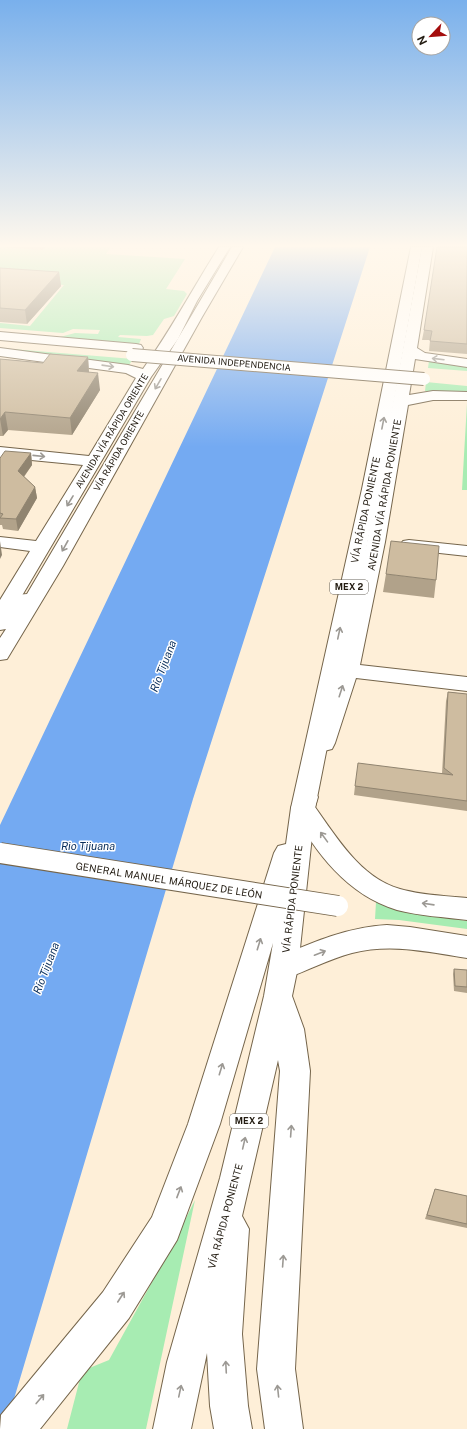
<svg xmlns="http://www.w3.org/2000/svg" width="467" height="1429" font-family="'Public Sans',sans-serif">
	<rect width="100%" height="100%" fill="#feefd8"/>
	<!-- green -->
	<path fill="#a7ecb2" d="M 0,247 L 111,247 L 106,254 L 185,259 L 166,289 L 184,291 L 187,294 L 174,316 L 164,319 L 153,335 L 147,336 L 120,335 L 118,337 L 141,339 L 139,344 L 60,337 L 75,333 L 98,334 L 100,330 L 73,329 L 63,333 L 0,328 L 0,323 L 30,326 L 64,285 L 19,281 L 0,277 Z
		M 0,348 L 133,359 L 129,365 Z
		M 429,361 L 467,366 L 467,371 L 428,368 Z
		M 426,382 L 467,386 L 467,392 L 425,391 Z
		M 467,403 L 467,490 L 462,490 Z
		M 376,902 L 400,910 L 467,921 L 467,929 L 399,920 L 375,919 Z
		M 195,1200 L 146,1429 L 67,1429 L 82,1371 L 109,1360 L 173,1244 Z"/>
	<!-- water -->
	<path fill="#74aaf2" d="M 275,247 L 370,247 L 193,799 L 5,1429 L 0,1429 L 0,825 Z"/>
	<g fill="none" stroke-linecap="round" stroke-linejoin="round">
		<!-- secondary casing -->
		<g stroke="#75654b" stroke-width="2">
			<path id="secondary" d="M 219,247 L 230,247 L 197,301 L 178,339 L 151,377 L 10,616 L 7,620 L 0,622 L 0,600 L 30,551 L 0,547 L 0,537 L 36,541 L 83,465 L 0,457 L 0,447 L 89,456 L 136,378 L 126,373 L 0,356 L 0,348 L 128,365 L 143,369 C 171,330 193,288 219,247 Z
				M 422,247 L 433,247 L 417,348 L 425,353 L 467,359 L 467,367 L 415,359 L 409,395 L 433,391 L 467,392 L 467,400 L 433,400 L 408,405 L 385,542 L 360,665 L 467,677 L 467,691 L 356,678 L 335,743 L 332,749 L 324,751 L 316,749 L 313,743 L 338,670 L 367,542 Z
				M 0,332 L 136,344 L 141,345 L 143,348 L 141,351 L 136,352 L 0,340 Z
				M 409,540 L 467,546 L 467,556 L 403,549 L 400,545 L 403,541 Z
				M 306,788 L 314,791 L 318,797 L 315,807 C 337,838 361,878 400,889 C 421,895 445,896 467,898 L 467,920 C 444,917 420,916 397,910 C 347,895 315,852 291,808 L 298,791 Z
				M 387,925 L 410,927 L 467,936 L 467,958 C 429,952 391,943 352,953 C 329,959 307,971 284,979 L 274,975 L 270,967 L 274,959 C 311,943 347,927 387,925 Z"/>
		</g>
		<!-- highway casing -->
		<g stroke="#75654b" stroke-width="2">
			<path id="highway" d="M 232,247 L 243,247 L 202,317 L 63,566 L 7,659 L 0,660 L 0,638 L 6,629 L 0,630 L 0,612 L 16,595 L 27,594 Z
				M 411,247 L 422,247 L 378,489 L 315,808 L 298,967 L 292,996 L 304,1029 L 310,1071 L 295,1369 L 303,1429 L 265,1429 L 257,1369 L 280,1071 L 278,1060 L 242,1216 L 249,1229 L 242,1334 L 248,1406 L 252,1429 L 214,1429 L 210,1406 L 207,1353 L 191,1429 L 153,1429 L 167,1362 L 220,1178 L 264,996 L 273,943 L 220,1124 L 177,1240 L 129,1318 L 40,1429 L 0,1429 L 1,1415 L 103,1292 L 152,1217 L 188,1124 L 274,853 L 278,846 L 286,844 L 291,808 L 362,489 Z"/>
		</g>
		<!-- secondary -->
		<use href="#secondary" fill="#fff" fill-rule="evenodd"/>
		<!-- highway -->
		<use href="#highway" fill="#fff" fill-rule="evenodd"/>
		<!-- street-bridge casing -->
		<g stroke="#75654b" stroke-width="22" stroke-linecap="butt">
			<path id="street-bridge" d="M 0,853 L 338,906"/>
		</g>
		<!-- secondary-bridge casing -->
		<g stroke="#75654b" stroke-width="14" stroke-linecap="butt">
			<path id="secondary-bridge" d="M 132,355 L 424,379"/>
		</g>
		<!-- street-bridge -->
		<use href="#street-bridge" stroke="#fff" stroke-width="20"/>
		<!-- secondary-bridge -->
		<use href="#secondary-bridge" stroke="#fff" stroke-width="12"/>
	</g>
	<!-- wall -->
	<path fill="#b1a28a" d="M 0,247 L 45,247 L 42,250 Z
		M 467,247 L 467,354 L 429,351 L 430,340 L 422,340 L 424,330 Z
		M 0,268 L 59,272 L 61,286 L 27,324 L 0,322 Z
		M 88,357 L 89,372 L 100,390 L 72,435 L 8,430 L 3,436 L 0,436 L 0,359 L 43,363 Z
		M 31,453 L 32,465 L 24,477 L 35,487 L 37,498 L 18,531 L 3,529 L 2,525 L 0,525 L 0,458 Z
		M 386,574 L 436,580 L 434,598 L 383,592 Z
		M 448,692 L 467,694 L 467,811 L 354,795 L 355,786 L 442,774 L 446,701 Z
		M 454,969 L 467,970 L 467,993 L 454,991 L 453,974 Z
		M 435,1189 L 467,1196 L 467,1228 L 425,1219 Z"/>
	<!-- shaded-wall -->
	<path fill="#908470" d="M 42,247 L 45,247 L 42,250 Z
		M 59,272 L 61,286 L 27,324 L 25,310 Z
		M 88,357 L 89,374 L 77,371 Z
		M 98,373 L 100,390 L 72,435 L 70,418 Z
		M 5,412 L 8,430 L 3,436 L 0,419 Z
		M 31,453 L 32,465 L 19,483 L 18,471 Z
		M 35,487 L 37,498 L 18,531 L 16,519 Z
		M 0,541 L 2,555 L 0,559 Z"/>
	<!-- building -->
	<path fill="#cebca0" stroke="#908470" d="M 437,247 L 467,247 L 467,344 L 430,341 L 432,331 L 424,330 Z
		M 0,268 L 59,272 L 25,310 L 0,308 Z
		M 50,354 L 88,357 L 77,371 L 98,373 L 70,418 L 5,412 L 0,419 L 0,359 L 43,363 Z
		M 5,451 L 31,453 L 18,471 L 35,487 L 16,519 L 0,518 L 3,514 L 0,513 L 0,458 Z
		M 391,541 L 439,546 L 436,580 L 386,574 Z
		M 448,692 L 467,694 L 467,801 L 355,786 L 358,763 L 453,775 L 444,768 Z
		M 454,969 L 467,970 L 467,987 L 455,986 Z
		M 435,1189 L 467,1196 L 467,1224 L 427,1215 Z"/>
	<!-- one-way arrows -->
	<defs><path id="oneway-shaft" d="M-6 0H5M1.5-3L5.5 0L1.5 3" fill="none" stroke-width="1.6" stroke-linecap="round" stroke-linejoin="round"/></defs>
	<g stroke="#9c9994">
		<use href="#oneway-shaft" transform="translate(438 359) rotate(-173)"/>
		<use href="#oneway-shaft" transform="translate(108 366) rotate(8)"/>
		<use href="#oneway-shaft" transform="translate(158 384) rotate(120)"/>
		<use href="#oneway-shaft" transform="translate(383 423) rotate(-79)"/>
		<use href="#oneway-shaft" transform="translate(39 456) rotate(6)"/>
		<use href="#oneway-shaft" transform="translate(70 501) rotate(121)"/>
		<use href="#oneway-shaft" transform="translate(65 546) rotate(119)"/>
		<use href="#oneway-shaft" transform="translate(339 633) rotate(-78)"/>
		<use href="#oneway-shaft" transform="translate(341 691) rotate(-72)"/>
		<use href="#oneway-shaft" transform="translate(324 837) rotate(-126)"/>
		<use href="#oneway-shaft" transform="translate(428 904) rotate(-172)"/>
		<use href="#oneway-shaft" transform="translate(259 944) rotate(-73)"/>
		<use href="#oneway-shaft" transform="translate(320 953) rotate(-21)"/>
		<use href="#oneway-shaft" transform="translate(221 1069) rotate(-73)"/>
		<use href="#oneway-shaft" transform="translate(291 1131) rotate(-86)"/>
		<use href="#oneway-shaft" transform="translate(244 1143) rotate(-77)"/>
		<use href="#oneway-shaft" transform="translate(179 1192) rotate(-69)"/>
		<use href="#oneway-shaft" transform="translate(283 1261) rotate(-86)"/>
		<use href="#oneway-shaft" transform="translate(121 1297) rotate(-57)"/>
		<use href="#oneway-shaft" transform="translate(226 1367) rotate(-93)"/>
		<use href="#oneway-shaft" transform="translate(180 1391) rotate(-78)"/>
		<use href="#oneway-shaft" transform="translate(278 1391) rotate(-96)"/>
		<use href="#oneway-shaft" transform="translate(40 1399) rotate(-50)"/>
	</g>
	<!-- sky -->
	<linearGradient id="sky" x2="0" y2="1"><stop stop-color="#79b0ec"/><stop offset="0.55" stop-color="#fff8ed"/><stop offset="1" stop-color="#fff8ed" stop-opacity="0"/></linearGradient>
	<rect width="467" height="447" fill="url(#sky)"/>
	<g text-anchor="middle" stroke-width="3" stroke-linejoin="round" paint-order="stroke">
		<!-- far-street labels -->
		<g font-size="9" fill="#231c12" stroke="#fff">
			<text transform="translate(234 363) rotate(5)" y="3">AVENIDA INDEPENDENCIA</text>
			<text transform="translate(112 431) rotate(-59)" y="3">AVENIDA VÍA RÁPIDA ORIENTE</text>
			<text transform="translate(119 451) rotate(-60)" y="3">VÍA RÁPIDA ORIENTE</text>
		</g>
		<!-- shield labels -->
		<g fill="#fff" stroke="#656059" stroke-width="1">
			<rect x="330" y="580" width="38" height="14" rx="3"/>
			<rect x="230" y="1114" width="38" height="14" rx="3"/>
		</g>
		<g font-size="9" font-weight="bold" fill="#231c12">
			<text x="349" y="590">MEX 2</text>
			<text x="249" y="1124">MEX 2</text>
		</g>
		<!-- street labels -->
		<g font-size="10" fill="#231c12" stroke="#fff">
			<text transform="translate(384 495) rotate(-80)" y="4">AVENIDA VÍA RÁPIDA PONIENTE</text>
			<text transform="translate(365 510) rotate(-78)" y="4">VÍA RÁPIDA PONIENTE</text>
			<text transform="translate(169 880) rotate(9)" y="4">GENERAL MANUEL MÁRQUEZ DE LEÓN</text>
			<text transform="translate(292 899) rotate(-83)" y="4">VÍA RÁPIDA PONIENTE</text>
			<text transform="translate(225 1216) rotate(-75)" y="4">VÍA RÁPIDA PONIENTE</text>
		</g>
		<!-- water labels -->
		<g font-size="11" font-style="italic" fill="#082d5a" stroke="#fff">
			<text transform="translate(163 666) rotate(-69)" y="4">Río Tijuana</text>
			<text x="88" y="850">Rio Tijuana</text>
			<text transform="translate(46 968) rotate(-69)" y="4">Río Tijuana</text>
		</g>
	</g>
	<!-- north arrow -->
	<g transform="translate(431 36) rotate(244)"><circle r="19" fill="#ffffff" stroke="#a7a4a0"/>
	<path d="M0-3L7 15L0 10L-7 15Z" fill="#a40d0d"/>
	<text y="-6" font-size="11" font-weight="bold" text-anchor="middle" fill="#231c12">N</text>
	</g>
</svg>
